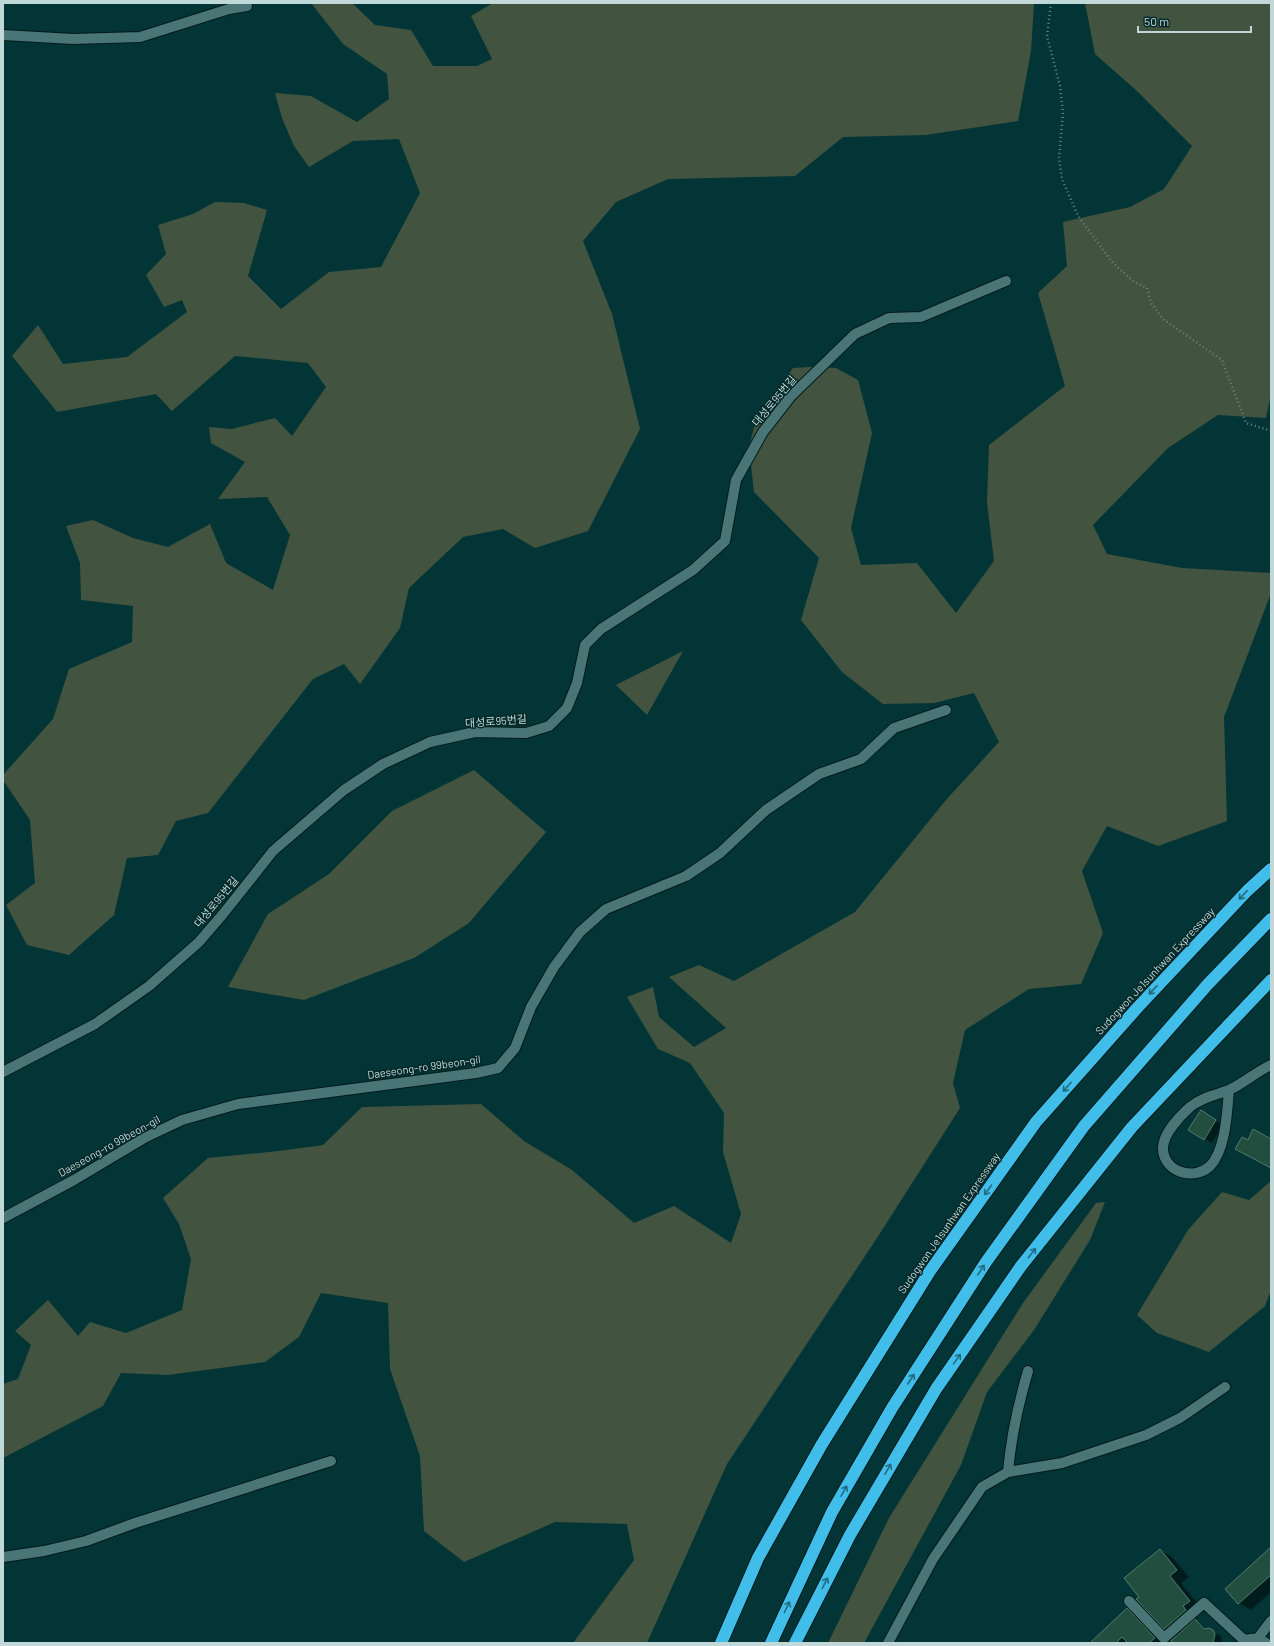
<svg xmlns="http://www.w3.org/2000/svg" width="1274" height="1646" font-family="Barlow,'Noto Sans KR',sans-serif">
	<rect width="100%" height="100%" fill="#033536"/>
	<!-- green -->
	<path fill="#42543f" d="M 311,3 L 352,3 L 375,25 L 411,30 L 433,66 L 477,66 L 492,59 L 471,16 L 493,3 L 1034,3 L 1031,51 L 1018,121 L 926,135 L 843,137 L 795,176 L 668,179 L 616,202 L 583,241 L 612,314 L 640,429 L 588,531 L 535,548 L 503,529 L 463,537 L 409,588 L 400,628 L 360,684 L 344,664 L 313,679 L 208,813 L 176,821 L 158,855 L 127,858 L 114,915 L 69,955 L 27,945 L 6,905 L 35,883 L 30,820 L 3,780 L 3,775 L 53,719 L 69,669 L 132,642 L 133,606 L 81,600 L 80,563 L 66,526 L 93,520 L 133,538 L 168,547 L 210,524 L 226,563 L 273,590 L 290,535 L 267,497 L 218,499 L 245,462 L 211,443 L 209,427 L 232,429 L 275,418 L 292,436 L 326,387 L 308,363 L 235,356 L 172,411 L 156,394 L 57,412 L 12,356 L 38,325 L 63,364 L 127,357 L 187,312 L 182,300 L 164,307 L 146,275 L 166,254 L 158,225 L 193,214 L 215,202 L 244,203 L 267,210 L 248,276 L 281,309 L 329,272 L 381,267 L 420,193 L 399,139 L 353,141 L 309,167 L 294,146 L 282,118 L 275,93 L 311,96 L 357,122 L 389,99 L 387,74 L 343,44 Z
		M 1085,3 L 1271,3 L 1271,393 L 1266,418 L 1218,415 L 1168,448 L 1093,525 L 1107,554 L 1182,568 L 1271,573 L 1271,593 L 1224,717 L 1227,821 L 1158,846 L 1107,826 L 1082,871 L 1103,933 L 1081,984 L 1029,989 L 965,1030 L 953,1083 L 960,1108 L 877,1238 L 727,1464 L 647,1643 L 573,1643 L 634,1560 L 627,1524 L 555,1522 L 464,1562 L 424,1531 L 420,1456 L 390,1369 L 388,1303 L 321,1293 L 299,1337 L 265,1362 L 168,1375 L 121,1373 L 103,1406 L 3,1458 L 3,1384 L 18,1379 L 31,1345 L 15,1331 L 48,1300 L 78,1336 L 90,1322 L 126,1333 L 182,1310 L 191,1259 L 179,1224 L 163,1198 L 208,1158 L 279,1151 L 323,1145 L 362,1107 L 481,1104 L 524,1141 L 572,1170 L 634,1223 L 674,1206 L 731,1243 L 741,1214 L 723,1152 L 724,1113 L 690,1063 L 658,1049 L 627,997 L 653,987 L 659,1017 L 694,1047 L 726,1028 L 669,977 L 699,965 L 734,981 L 855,912 L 946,800 L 999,742 L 974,693 L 934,703 L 883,704 L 842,672 L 801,620 L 819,558 L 754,492 L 749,447 L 756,420 L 793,368 L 811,367 L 836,368 L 858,380 L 872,433 L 851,528 L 861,565 L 917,563 L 956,613 L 994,561 L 987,503 L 989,445 L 1065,386 L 1038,293 L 1067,266 L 1063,222 L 1130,207 L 1164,189 L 1192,146 L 1137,91 L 1095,54 Z
		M 683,651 L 647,715 L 616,685 Z
		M 474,770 L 546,832 L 469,923 L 414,958 L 304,1000 L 228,987 L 268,914 L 329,874 L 392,811 Z
		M 1271,1181 L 1271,1290 L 1265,1306 L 1209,1352 L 1157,1333 L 1137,1315 L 1188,1230 L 1222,1192 L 1249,1200 Z
		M 1105,1202 L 1090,1240 L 1034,1330 L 987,1392 L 961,1465 L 864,1643 L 828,1643 L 889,1518 L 1023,1303 L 1096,1203 Z"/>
	<!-- shadow -->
	<path fill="#0007" d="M 1201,1112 L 1223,1125 L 1212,1143 L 1190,1130 Z
		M 1160,1550 L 1172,1557 L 1189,1577 L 1181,1583 L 1201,1608 L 1194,1614 L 1198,1617 L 1194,1620 L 1207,1630 L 1221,1636 L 1222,1643 L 1174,1643 L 1178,1636 L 1165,1628 L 1138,1599 Z
		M 1271,1553 L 1271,1592 L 1251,1610 L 1239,1603 L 1226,1589 Z
		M 1127,1610 L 1139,1616 L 1164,1643 L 1092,1643 Z"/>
	<!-- building -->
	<path fill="#214e3f" stroke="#557b6d" d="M 1201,1110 L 1216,1120 L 1204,1140 L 1188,1130 Z
		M 1253,1129 L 1271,1139 L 1271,1168 L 1235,1149 L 1242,1137 L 1248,1140 Z
		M 1271,1547 L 1271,1575 L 1238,1604 L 1225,1589 Z
		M 1160,1549 L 1177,1570 L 1170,1576 L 1190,1601 L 1183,1606 L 1186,1610 L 1164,1629 L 1136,1599 L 1139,1597 L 1124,1578 Z
		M 1127,1608 L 1155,1638 L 1149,1643 L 1128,1643 L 1122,1637 L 1116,1643 L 1090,1643 Z
		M 1195,1619 L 1204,1629 L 1209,1628 L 1213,1630 L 1215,1634 L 1213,1643 L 1173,1643 L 1171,1641 Z"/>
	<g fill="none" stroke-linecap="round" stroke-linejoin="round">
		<!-- minor casing -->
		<g stroke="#031a1a" stroke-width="12">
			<path id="minor" d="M 3,35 L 73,39 L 140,37 L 229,9 L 247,6
				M 3,1072 L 95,1024 L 149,986 L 199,942 L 223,914 L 273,851 L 344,790 L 383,764 L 430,742 L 475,732 L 526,733 L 549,726 L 567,708 L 577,683 L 585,645 L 601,629 L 693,570 L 725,541 L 736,480 L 763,432 L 791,396 L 855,334 L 889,318 L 921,317 L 1006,281
				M 1229,1090 C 1227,1111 1226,1150 1210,1166 C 1193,1182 1162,1171 1163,1147 C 1164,1133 1180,1116 1190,1107 C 1202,1097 1216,1095 1229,1090 C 1244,1083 1256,1072 1271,1065
				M 3,1218 L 74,1180 L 146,1137 L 182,1120 L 238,1104 L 476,1073 L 498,1068 L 515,1048 L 531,1007 L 554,967 L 580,932 L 606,909 L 686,876 L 720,853 L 766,810 L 819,774 L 861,759 L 894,728 L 946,710
				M 1008,1472 C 1011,1437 1018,1405 1028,1371
				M 3,1557 L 44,1551 L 86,1541 L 135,1523 L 331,1461
				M 1129,1601 L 1164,1638 L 1204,1603 L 1244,1640 L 1258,1638
				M 888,1643 L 933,1559 L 982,1487 L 1008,1472 L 1062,1463 L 1146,1435 L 1180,1418 L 1225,1387
				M 1266,1643 L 1258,1638 L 1271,1621"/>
		</g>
		<!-- highway casing -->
		<g stroke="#031a1a" stroke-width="14">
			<path id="highway" d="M 721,1643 L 758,1558 L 822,1444 L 930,1271 L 1036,1122 L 1138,1007 L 1247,891 L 1271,869
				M 771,1643 L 832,1512 L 892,1408 L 986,1262 L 1084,1126 L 1208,984 L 1271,919
				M 795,1643 L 850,1535 L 936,1389 L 1021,1266 L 1132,1127 L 1271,980"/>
		</g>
		<!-- path -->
		<path stroke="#628787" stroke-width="2.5" stroke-dasharray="1 3" stroke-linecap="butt" d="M 1051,3 L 1047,36 L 1060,86 L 1063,113 L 1059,158 L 1062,179 L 1078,216 L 1112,262 L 1133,281 L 1147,288 L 1151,303 L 1163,319 L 1222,360 L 1246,423 L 1271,431"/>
		<!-- minor -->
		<use href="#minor" stroke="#497576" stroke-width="10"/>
		<!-- highway -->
		<use href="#highway" stroke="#41bdea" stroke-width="12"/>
	</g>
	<!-- one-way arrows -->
	<defs><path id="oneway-shaft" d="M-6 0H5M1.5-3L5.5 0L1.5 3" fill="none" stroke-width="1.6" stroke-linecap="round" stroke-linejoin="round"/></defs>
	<g stroke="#216c80">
		<use href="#oneway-shaft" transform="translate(1243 895) rotate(134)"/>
		<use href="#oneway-shaft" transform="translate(1153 990) rotate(133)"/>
		<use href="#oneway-shaft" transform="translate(1067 1087) rotate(131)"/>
		<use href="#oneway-shaft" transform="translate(988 1190) rotate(126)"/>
		<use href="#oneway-shaft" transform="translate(1032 1253) rotate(-52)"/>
		<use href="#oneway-shaft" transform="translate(981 1270) rotate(-57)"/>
		<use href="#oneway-shaft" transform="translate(957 1359) rotate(-55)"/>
		<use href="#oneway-shaft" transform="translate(911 1379) rotate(-57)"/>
		<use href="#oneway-shaft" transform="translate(888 1469) rotate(-60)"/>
		<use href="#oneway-shaft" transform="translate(844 1491) rotate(-60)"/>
		<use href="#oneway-shaft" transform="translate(825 1583) rotate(-63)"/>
		<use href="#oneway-shaft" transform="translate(787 1607) rotate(-65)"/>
	</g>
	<g text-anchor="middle" stroke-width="3" stroke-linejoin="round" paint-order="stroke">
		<!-- street labels -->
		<g font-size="11" fill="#c1d8d8" stroke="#06292a">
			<text transform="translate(774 401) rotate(-50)" y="4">대성로95번길</text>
			<text transform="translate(496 721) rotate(-4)" y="4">대성로95번길</text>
			<text transform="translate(216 902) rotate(-50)" y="4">대성로95번길</text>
			<text transform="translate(1155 971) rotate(-47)" y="4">Sudogwon Je1sunhwan Expressway</text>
			<text transform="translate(424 1067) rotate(-8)" y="4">Daeseong-ro 99beon-gil</text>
			<text transform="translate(109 1146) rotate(-29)" y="4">Daeseong-ro 99beon-gil</text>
			<text transform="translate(949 1223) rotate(-55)" y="4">Sudogwon Je1sunhwan Expressway</text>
		</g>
	</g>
	<!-- border -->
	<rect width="1274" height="1646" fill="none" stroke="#c1d8d8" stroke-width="8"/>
	<!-- scale -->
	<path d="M1138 26v6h113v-6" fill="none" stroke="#c1d8d8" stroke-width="2"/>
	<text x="1144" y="26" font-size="12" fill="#c1d8d8" stroke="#06292a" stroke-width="3" paint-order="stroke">50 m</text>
</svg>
